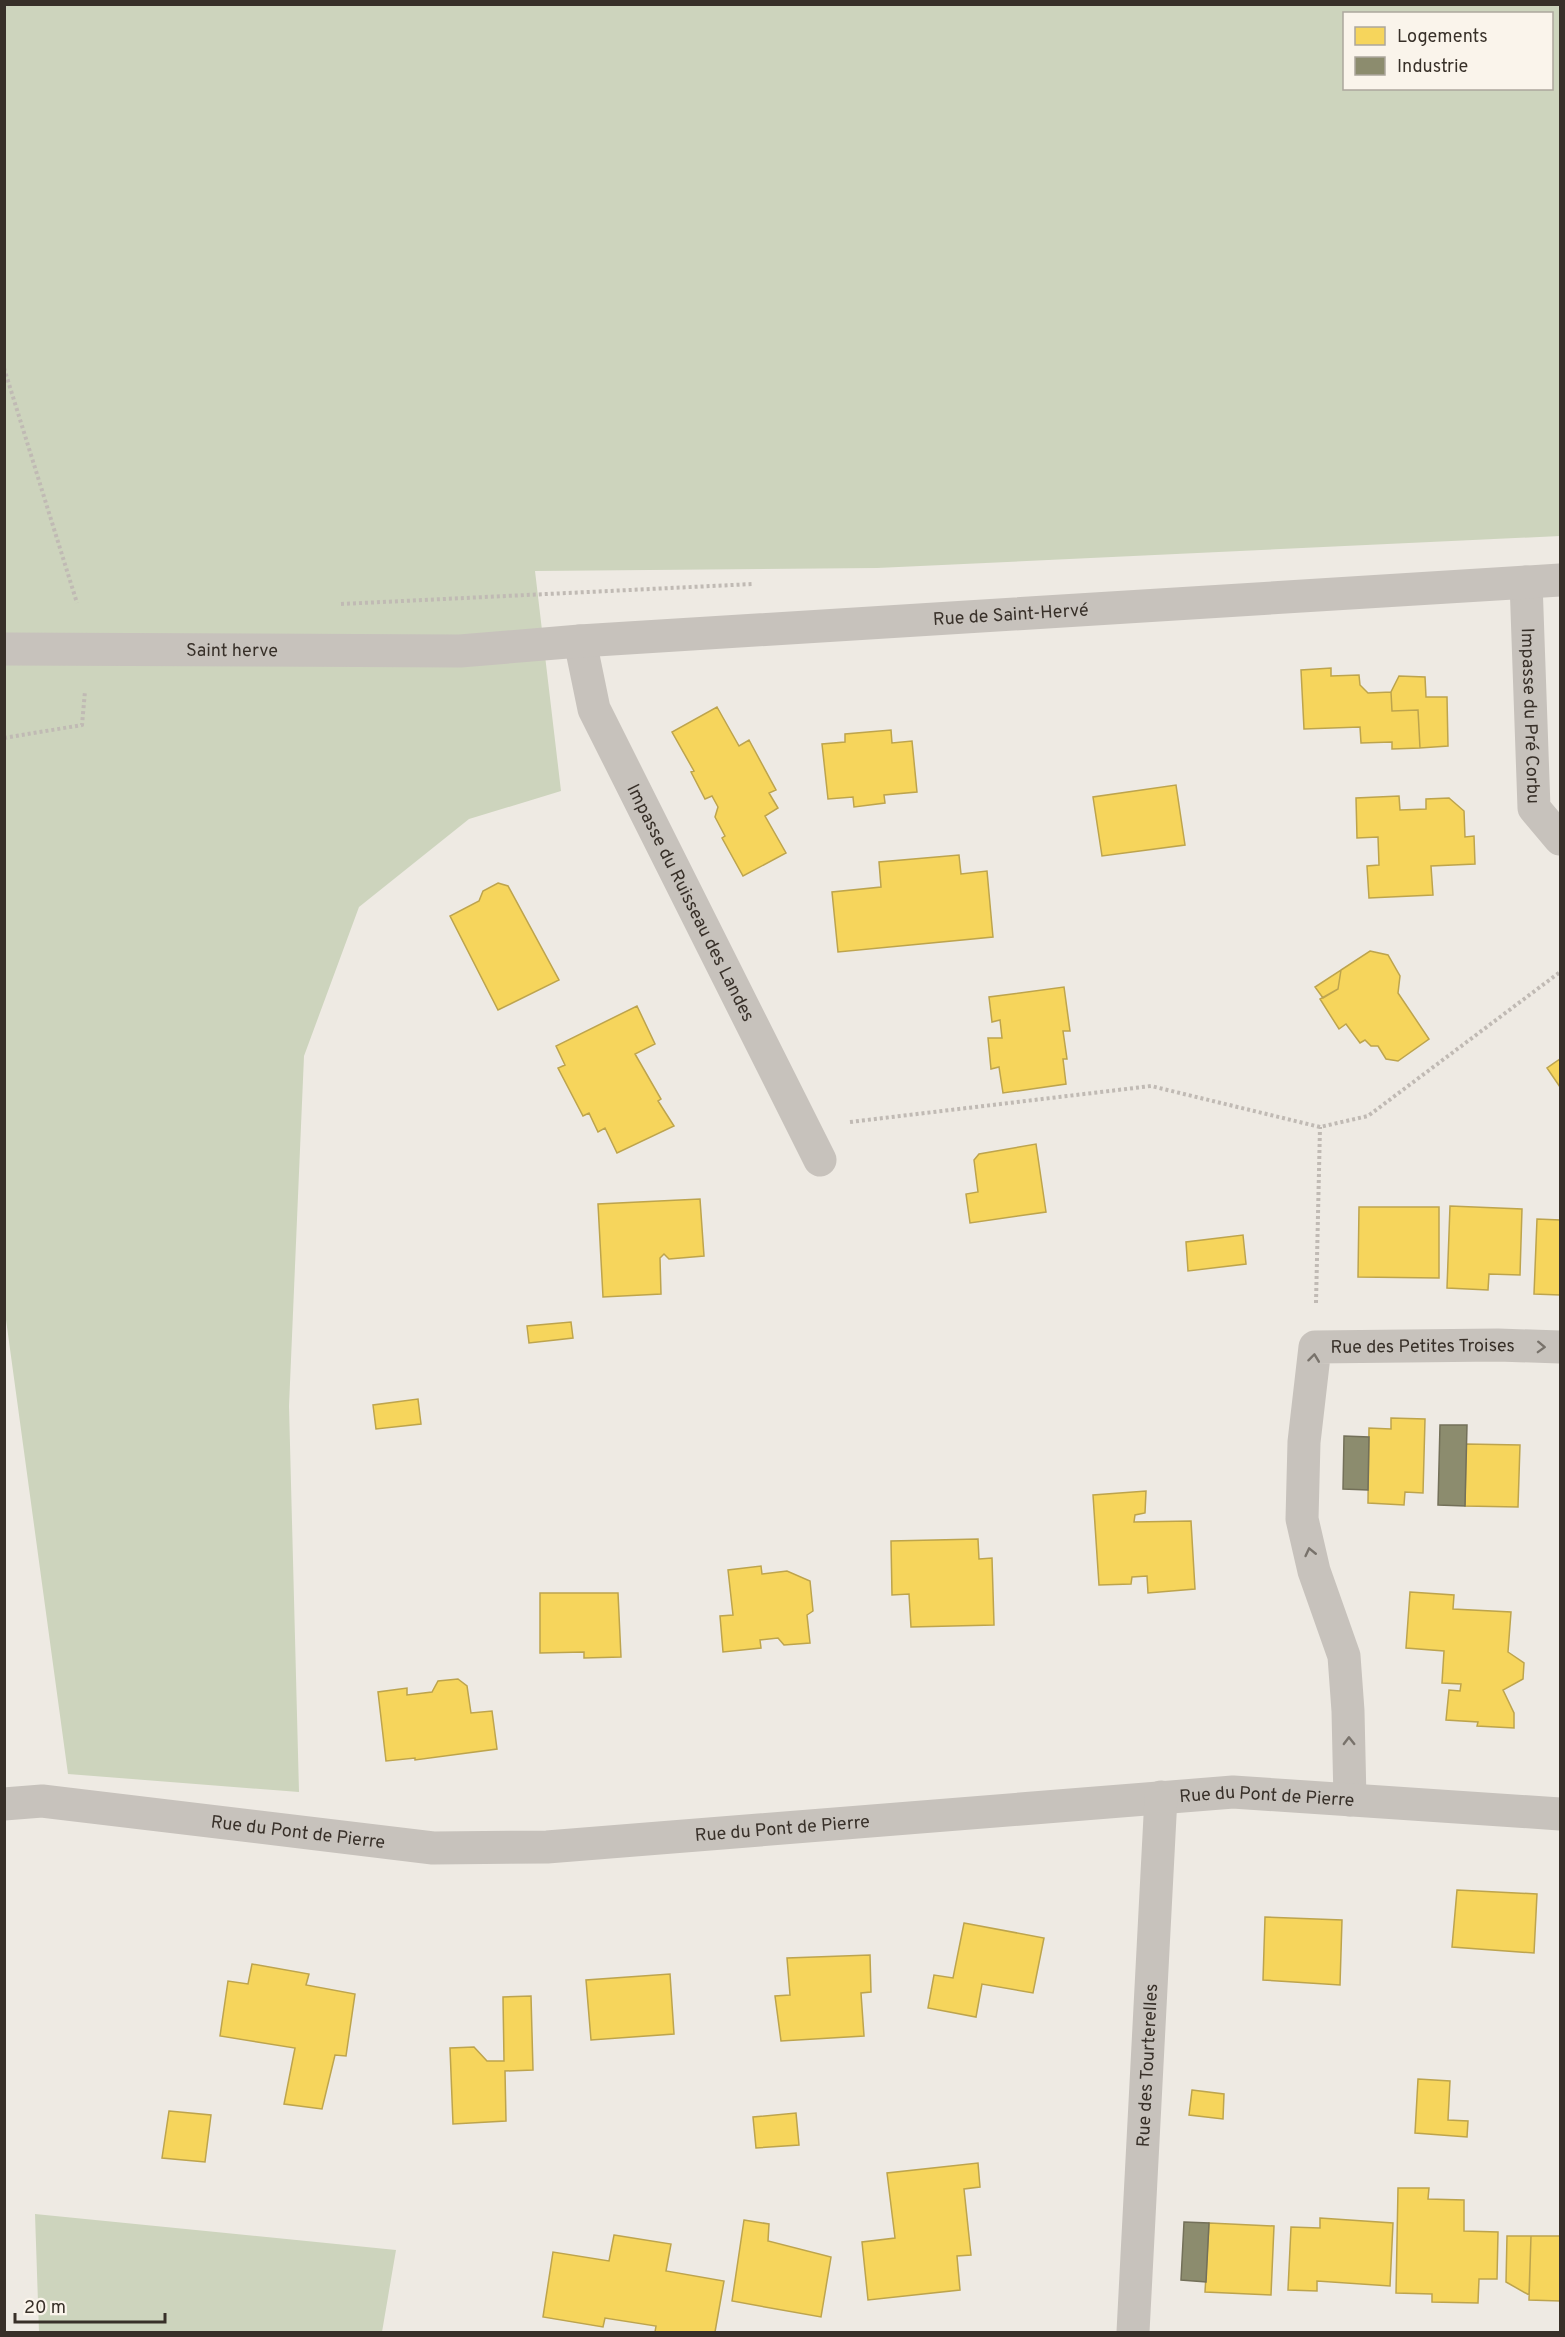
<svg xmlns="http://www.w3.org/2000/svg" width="1565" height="2337" font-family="Overpass,sans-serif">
	<rect width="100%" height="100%" fill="#eeeae3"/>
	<!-- green -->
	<path fill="#cdd4bd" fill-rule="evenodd" d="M 4,5 L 1560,5 L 1560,536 L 877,568 L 535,571 L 561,791 L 469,819 L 359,907 L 304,1056 L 289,1406 L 299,1792 L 68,1774 L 4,1305 ZM 1344,14 L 1552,14 L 1552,88 L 1344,88 Z
		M 35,2214 L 396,2250 L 382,2332 L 39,2332 Z"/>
	<!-- homes -->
	<path fill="#f6d55c" stroke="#bda44d" stroke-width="1.5" d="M 1331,668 L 1331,676 L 1359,675 L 1360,685 L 1368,693 L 1391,692 L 1392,711 L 1418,710 L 1420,748 L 1392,749 L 1392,742 L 1361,743 L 1360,727 L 1304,729 L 1301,670 Z
		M 1399,676 L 1425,677 L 1426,697 L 1447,697 L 1448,746 L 1420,748 L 1418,710 L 1392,711 L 1391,692 Z
		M 717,707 L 739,746 L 749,740 L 776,790 L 769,793 L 778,808 L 765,816 L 786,853 L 743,876 L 722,838 L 725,836 L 715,817 L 718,807 L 712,796 L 705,799 L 691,772 L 694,771 L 672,732 Z
		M 891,730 L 892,743 L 912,741 L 917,792 L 884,795 L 885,803 L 854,807 L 853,797 L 828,799 L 822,744 L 845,742 L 845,734 Z
		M 1176,785 L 1185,845 L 1102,856 L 1093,797 Z
		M 1399,796 L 1400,810 L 1426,809 L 1426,799 L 1449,798 L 1464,811 L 1465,837 L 1474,836 L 1475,864 L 1431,866 L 1433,895 L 1369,898 L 1367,866 L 1379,865 L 1378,837 L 1357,838 L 1356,798 Z
		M 959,855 L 961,874 L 987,871 L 993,937 L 838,952 L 832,892 L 881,887 L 879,862 Z
		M 498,883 L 508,886 L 559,980 L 498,1010 L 450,916 L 479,901 L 483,891 Z
		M 1370,951 L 1388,955 L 1400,976 L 1398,993 L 1429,1039 L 1398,1061 L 1386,1059 L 1378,1046 L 1371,1046 L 1365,1040 L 1360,1043 L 1346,1024 L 1339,1029 L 1320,999 L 1338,989 L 1341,970 Z
		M 1341,970 L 1338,989 L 1323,998 L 1315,987 Z
		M 1064,987 L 1070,1031 L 1063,1031 L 1067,1059 L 1063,1059 L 1066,1084 L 1003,1093 L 999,1067 L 991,1069 L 988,1038 L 1002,1038 L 1000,1020 L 992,1022 L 989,997 Z
		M 637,1006 L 655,1044 L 635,1054 L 661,1099 L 658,1101 L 674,1126 L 617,1153 L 605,1128 L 598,1132 L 589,1113 L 583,1116 L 558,1068 L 565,1065 L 556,1046 Z
		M 1560,1059 L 1560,1087 L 1547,1068 Z
		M 1036,1144 L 1046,1212 L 970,1223 L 966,1194 L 978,1192 L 974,1160 L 979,1154 Z
		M 700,1199 L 704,1256 L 669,1259 L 664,1254 L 660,1258 L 661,1294 L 603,1297 L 598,1204 Z
		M 1450,1206 L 1522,1209 L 1520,1275 L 1489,1274 L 1488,1290 L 1447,1288 Z
		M 1359,1207 L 1439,1207 L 1439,1278 L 1358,1277 Z
		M 1537,1219 L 1560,1220 L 1560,1295 L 1534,1294 Z
		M 1243,1235 L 1246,1264 L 1188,1271 L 1186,1242 Z
		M 571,1322 L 573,1338 L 529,1343 L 527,1326 Z
		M 418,1399 L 421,1424 L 376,1429 L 373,1405 Z
		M 1391,1418 L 1425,1419 L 1423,1493 L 1405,1492 L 1404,1505 L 1368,1503 L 1369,1428 L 1391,1429 Z
		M 1466,1444 L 1520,1445 L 1518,1507 L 1465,1506 Z
		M 1146,1491 L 1145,1513 L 1135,1515 L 1134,1522 L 1191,1521 L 1195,1589 L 1148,1593 L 1147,1576 L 1132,1577 L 1131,1584 L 1099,1585 L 1093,1495 Z
		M 978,1539 L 979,1559 L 992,1558 L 994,1625 L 911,1627 L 909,1594 L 892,1595 L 891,1541 Z
		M 761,1566 L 762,1574 L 787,1571 L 810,1581 L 813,1611 L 807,1615 L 810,1643 L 784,1645 L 778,1638 L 760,1640 L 761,1648 L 723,1652 L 720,1616 L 733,1615 L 728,1570 Z
		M 1410,1592 L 1454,1595 L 1453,1609 L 1511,1612 L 1508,1652 L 1524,1663 L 1523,1679 L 1503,1690 L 1514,1713 L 1514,1728 L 1477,1726 L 1478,1722 L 1446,1720 L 1449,1690 L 1460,1691 L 1461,1684 L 1442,1683 L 1444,1651 L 1406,1648 Z
		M 540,1593 L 618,1593 L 621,1657 L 584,1658 L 584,1652 L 540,1653 Z
		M 458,1679 L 467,1686 L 471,1713 L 492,1711 L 497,1749 L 415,1760 L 415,1758 L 386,1761 L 378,1692 L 407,1688 L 407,1695 L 432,1692 L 438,1681 Z
		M 1457,1890 L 1537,1894 L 1534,1953 L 1452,1947 Z
		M 1265,1917 L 1342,1920 L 1340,1985 L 1263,1980 Z
		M 964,1923 L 1044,1938 L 1033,1993 L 982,1984 L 976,2017 L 928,2008 L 934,1975 L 953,1978 Z
		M 870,1955 L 871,1992 L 861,1993 L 864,2036 L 781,2041 L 775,1996 L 790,1995 L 787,1958 Z
		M 252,1964 L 309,1974 L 306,1985 L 355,1994 L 346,2056 L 335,2055 L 322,2109 L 284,2104 L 295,2048 L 220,2036 L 228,1981 L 248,1984 Z
		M 670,1974 L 674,2034 L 591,2040 L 586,1980 Z
		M 531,1996 L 533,2070 L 505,2071 L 506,2121 L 453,2124 L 450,2048 L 474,2047 L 487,2061 L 504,2061 L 503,1997 Z
		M 1418,2079 L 1450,2081 L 1448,2120 L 1468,2121 L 1467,2137 L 1415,2133 Z
		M 1192,2090 L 1224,2094 L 1223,2119 L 1189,2115 Z
		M 169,2111 L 211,2115 L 205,2162 L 162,2158 Z
		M 796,2113 L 799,2145 L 756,2148 L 753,2117 Z
		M 978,2163 L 980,2187 L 964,2189 L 971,2255 L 957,2256 L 960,2290 L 868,2300 L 862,2242 L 895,2238 L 887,2173 Z
		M 1398,2188 L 1429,2188 L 1428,2199 L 1464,2200 L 1464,2231 L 1498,2232 L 1497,2279 L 1479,2279 L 1478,2303 L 1432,2302 L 1432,2294 L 1396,2293 Z
		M 1320,2218 L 1393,2223 L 1390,2286 L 1317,2281 L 1317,2291 L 1288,2290 L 1291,2227 L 1320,2228 Z
		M 744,2220 L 769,2224 L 768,2241 L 831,2257 L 821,2317 L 732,2301 Z
		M 1209,2223 L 1274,2226 L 1271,2295 L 1205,2292 Z
		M 614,2235 L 671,2244 L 666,2271 L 724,2281 L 715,2332 L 655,2332 L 656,2326 L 605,2318 L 603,2327 L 543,2317 L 553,2252 L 609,2261 Z
		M 1507,2236 L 1531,2236 L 1529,2295 L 1506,2282 Z
		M 1531,2236 L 1560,2236 L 1560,2301 L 1529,2300 Z"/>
	<!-- industry -->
	<path fill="#8c8c6e" stroke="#737059" stroke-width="1.5" d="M 1440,1425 L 1467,1425 L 1465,1506 L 1438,1505 Z
		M 1344,1436 L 1369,1437 L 1368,1490 L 1343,1489 Z
		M 1184,2222 L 1209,2223 L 1206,2282 L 1181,2280 Z"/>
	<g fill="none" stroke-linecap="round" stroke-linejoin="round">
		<!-- path -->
		<path stroke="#c0bab4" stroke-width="4" stroke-dasharray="3 3" stroke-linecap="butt" d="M 4,368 L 77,603
			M 341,604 L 753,584
			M 4,738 L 82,725 L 85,691
			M 850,1122 L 1151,1086 L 1320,1127 L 1368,1116 L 1560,972
			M 1316,1303 L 1320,1127"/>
		<!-- minor -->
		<g stroke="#c7c2bc" stroke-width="33">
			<path id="s1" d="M 1526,582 L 1534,808 L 1560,839"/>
			<path id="s2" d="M 580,641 L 594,709 L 820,1160"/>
			<path id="s3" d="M 4,649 L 460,651 L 580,641 L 1560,580"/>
			<path id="s4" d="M 1350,1800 L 1348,1711 L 1344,1656 L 1314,1571 L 1302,1519 L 1304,1442 L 1315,1347 L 1498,1345 L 1560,1347"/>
			<path id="s5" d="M 4,1804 L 42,1801 L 433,1848 L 547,1847 L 1233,1792 L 1560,1814"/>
			<path id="s6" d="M 1133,2332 L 1161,1797"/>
		</g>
	</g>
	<!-- one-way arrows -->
	<defs><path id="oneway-chevron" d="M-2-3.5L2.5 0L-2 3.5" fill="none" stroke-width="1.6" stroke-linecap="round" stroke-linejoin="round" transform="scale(1.5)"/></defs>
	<g stroke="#78726b">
		<use href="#oneway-chevron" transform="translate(1541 1347) rotate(2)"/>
		<use href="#oneway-chevron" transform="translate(1314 1358) rotate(-83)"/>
		<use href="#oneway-chevron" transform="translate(1310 1552) rotate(-103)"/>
		<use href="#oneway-chevron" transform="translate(1349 1741) rotate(-91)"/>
	</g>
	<g text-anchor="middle" stroke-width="6" stroke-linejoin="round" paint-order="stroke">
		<!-- street labels -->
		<g font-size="18" fill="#383029" stroke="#faf4eb">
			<text dy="6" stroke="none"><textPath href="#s3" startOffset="1008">Rue de Saint-Hervé</textPath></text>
			<text dy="6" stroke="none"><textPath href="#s3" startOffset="228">Saint herve</textPath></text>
			<text dy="6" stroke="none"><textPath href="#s1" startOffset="134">Impasse du Pré Corbu</textPath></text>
			<text dy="6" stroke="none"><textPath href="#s2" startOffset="286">Impasse du Ruisseau des Landes</textPath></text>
			<text dy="6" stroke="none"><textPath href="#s4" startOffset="568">Rue des Petites Troises</textPath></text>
			<text dy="6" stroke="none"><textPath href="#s5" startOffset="1268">Rue du Pont de Pierre</textPath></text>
			<text dy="6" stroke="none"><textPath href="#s5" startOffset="782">Rue du Pont de Pierre</textPath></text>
			<text dy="6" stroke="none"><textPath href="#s5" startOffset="296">Rue du Pont de Pierre</textPath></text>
			<text dy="6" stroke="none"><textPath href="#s6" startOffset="267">Rue des Tourterelles</textPath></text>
		</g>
	</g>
	<!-- border -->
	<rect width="1565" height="2337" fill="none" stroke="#383029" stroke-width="12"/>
	<!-- legend -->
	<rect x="1343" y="12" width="210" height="78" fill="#faf4eb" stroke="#aca69d" stroke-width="1.5"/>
	<rect x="1355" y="27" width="30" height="18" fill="#f6d55c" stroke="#aca69d" stroke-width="1.5"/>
	<text x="1397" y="42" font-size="18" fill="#383029">Logements</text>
	<rect x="1355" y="57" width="30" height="18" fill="#8c8c6e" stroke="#aca69d" stroke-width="1.5"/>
	<text x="1397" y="72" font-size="18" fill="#383029">Industrie</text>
	<!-- scale -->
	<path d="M15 2313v9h150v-9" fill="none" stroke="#383029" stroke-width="3"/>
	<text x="24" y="2313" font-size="18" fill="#383029" stroke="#faf4eb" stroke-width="4.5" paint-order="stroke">20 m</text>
</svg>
